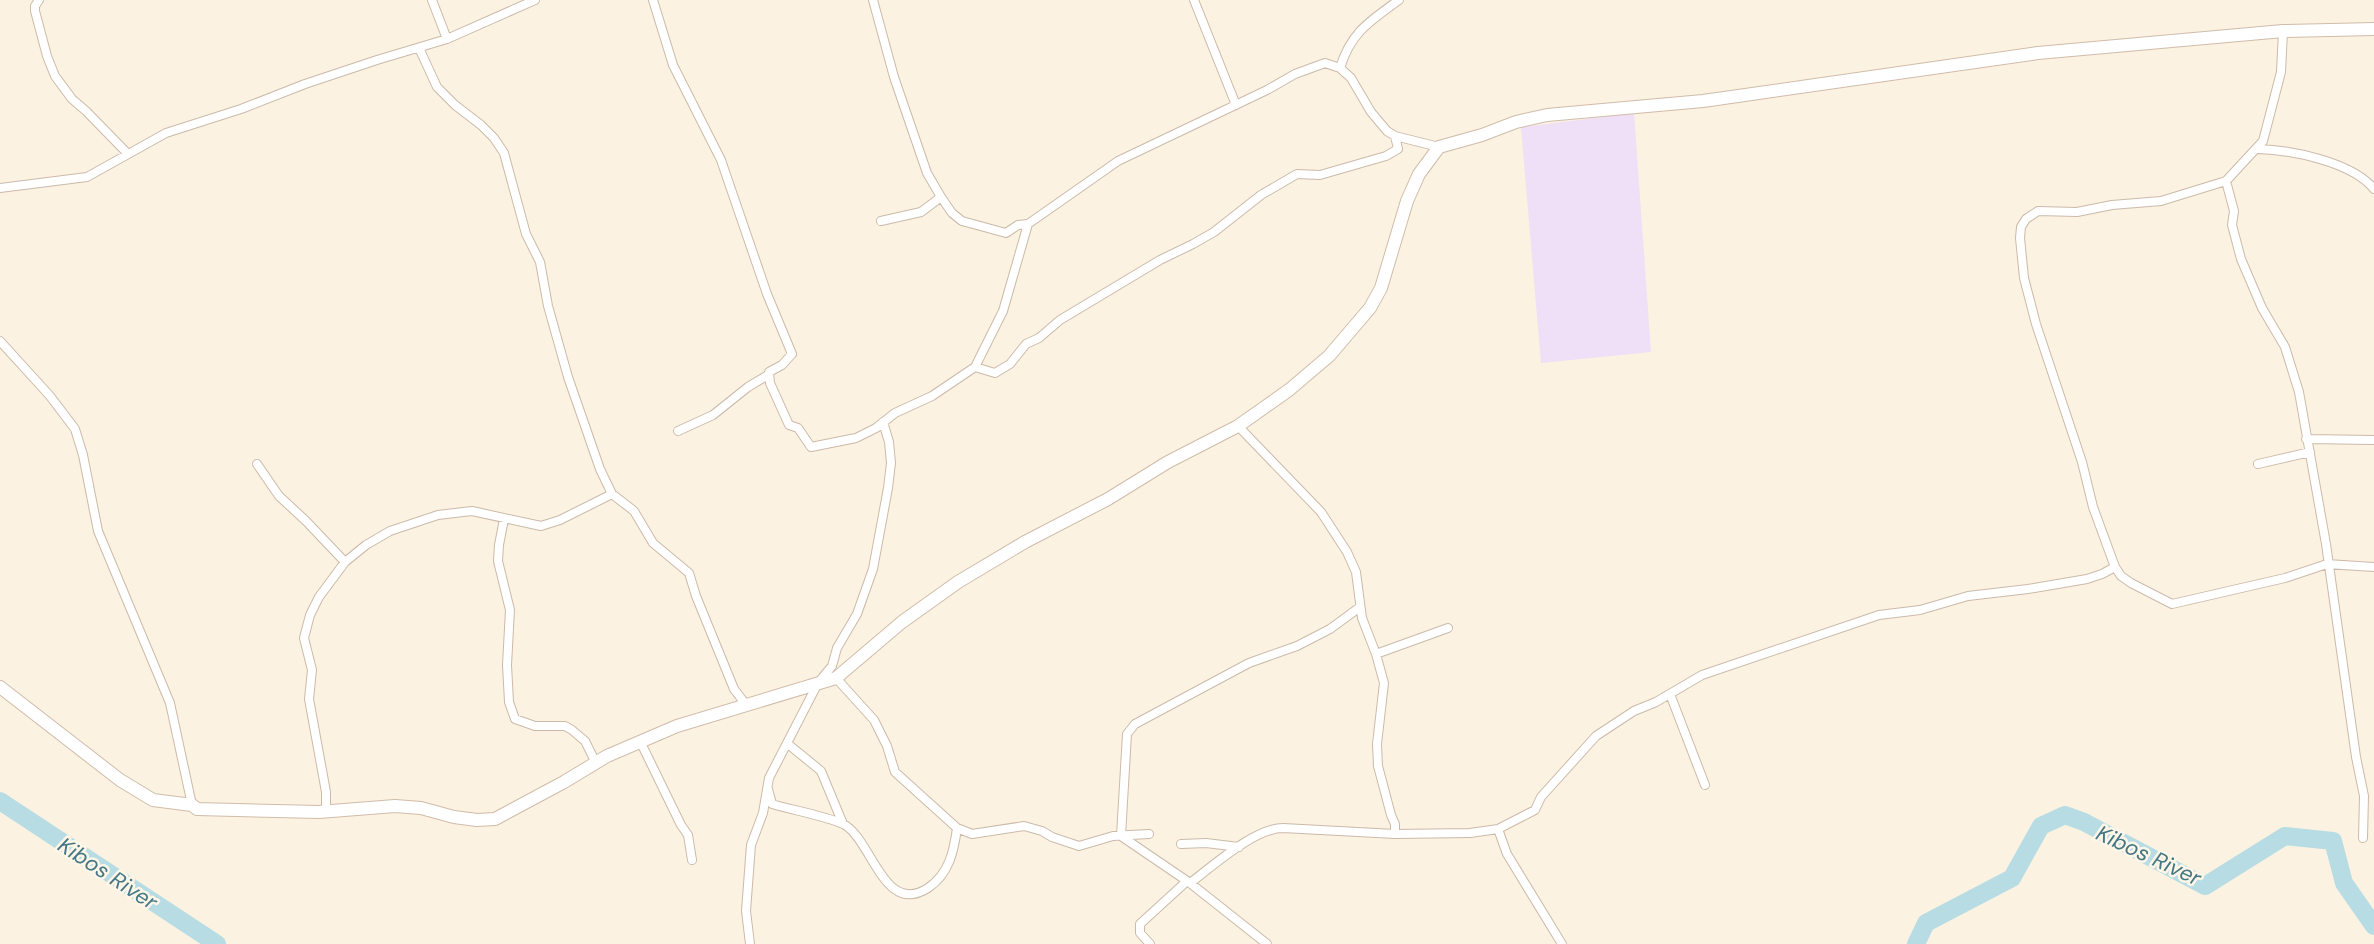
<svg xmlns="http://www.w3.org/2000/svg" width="2374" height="944" font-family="'DM Sans',sans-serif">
	<rect width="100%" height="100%" fill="#fbf2e2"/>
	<!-- education -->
	<path fill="#efdff7" d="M 1634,113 L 1651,352 L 1541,363 L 1521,127 Z"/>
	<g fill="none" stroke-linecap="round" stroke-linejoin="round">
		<!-- river -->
		<path stroke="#b7dce4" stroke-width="18" d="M 0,801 L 217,944
			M 1916,944 L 1926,923 L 2012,878 L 2041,826 L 2065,815 L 2084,822 L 2205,886 L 2285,836 L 2333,841 L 2344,883 L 2374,926"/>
		<!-- minor casing -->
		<g stroke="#ccbaa9" stroke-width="10">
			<path id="minor" d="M 39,0 L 35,6 L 35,11 L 47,56 L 55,76 L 72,99 L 86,111 L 128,154
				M 432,0 L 447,39
				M 653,0 L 673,65 L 721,160 L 767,294 L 792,354 L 782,365 L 769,372 L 770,383 L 789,425 L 798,428 L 811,447 L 856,438 L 876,428 L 895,413 L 932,396 L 975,367 L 995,373 L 1010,364 L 1026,344 L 1039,338 L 1060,320 L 1160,260 L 1193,244 L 1214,232 L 1261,195 L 1297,174 L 1320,175 L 1386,156 L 1398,149 L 1395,136
				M 873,0 L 894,77 L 927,173 L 941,197 L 921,212 L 881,221
				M 1194,0 L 1236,105
				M 2283,31 L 2281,72 L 2263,141 L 2226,181 L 2234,211 L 2232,225 L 2241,259 L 2262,308 L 2285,347 L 2299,392 L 2326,544 L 2356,757 L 2364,796 L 2363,838
				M 419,48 L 437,87 L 455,105 L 481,125 L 494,138 L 504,153 L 526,234 L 540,262 L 548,306 L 568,377 L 600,469 L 612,494 L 634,511 L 653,543 L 689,573 L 696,596 L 734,689 L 747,706
				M 1340,68 C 1351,32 1370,21 1399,0
				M 2258,149 C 2292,150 2352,162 2374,189
				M 2226,181 L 2161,201 L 2112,205 L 2077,212 L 2038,211 L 2026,219 L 2021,227 L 2020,238 L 2024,278 L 2036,324 L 2082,462 L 2093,507 L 2115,567 L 2121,576 L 2131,583 L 2172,604 L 2285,578 L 2327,564 L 2374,567
				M 0,188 L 87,177 L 166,133 L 241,109 L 305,84 L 377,60 L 447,39 L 535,0
				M 941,197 L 952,213 L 962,221 L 1006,233 L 1018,225 L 1028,224 L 1118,161 L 1267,90 L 1295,74 L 1325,63 L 1340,68 L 1351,78 L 1371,112 L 1387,131 L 1395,136 L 1439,147
				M 0,341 L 50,396 L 75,429 L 83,455 L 98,531 L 170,703 L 192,805
				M 975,367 L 1003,311 L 1028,224
				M 1238,426 L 1321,512 L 1347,552 L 1356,572 L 1362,618 L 1376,654 L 1384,683 L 1377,744 L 1378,766 L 1391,815 L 1395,824 L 1395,834
				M 678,431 L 713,415 L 748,387 L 768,375
				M 2306,439 L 2374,440
				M 257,464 L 279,496 L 306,521 L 345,562
				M 2258,464 L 2310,452
				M 504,519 L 499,545 L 498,561 L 510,610 L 507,665 L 509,702 L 515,719 L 535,726 L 565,726 L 572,730 L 585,741 L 596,763
				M 1376,654 L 1448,628
				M 836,678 L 874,720 L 887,746 L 895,772 L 957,828 L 972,834 L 1024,826 L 1042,831 L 1052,837 L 1079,846 L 1113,836 L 1149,834
				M 1670,694 L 1705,785
				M 640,741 L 681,825 L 688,835 L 692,860
				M 788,744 L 821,771 L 843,824
				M 768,789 L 772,804 C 792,810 826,816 843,824 C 872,838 883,917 928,888 C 949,874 954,851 957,828
				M 326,811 L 326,792 L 309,699 L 312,670 L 304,638 L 310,615 L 319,597 L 345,562 L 366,545 L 390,531 L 438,515 L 472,511 L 541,526 L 560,520 L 612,494
				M 1498,829 L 1507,854 L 1562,944
				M 1121,836 L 1127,734 L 1135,724 L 1249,663 L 1297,646 L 1330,629 L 1360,607
				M 1121,836 L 1190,883 L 1267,944
				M 1181,844 L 1206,843 L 1239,847
				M 1190,883 C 1214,865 1255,828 1283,828 L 1395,834 L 1470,833 L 1498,829 L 1535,810 L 1541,797 L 1596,736 L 1634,711 L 1656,702 L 1702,675 L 1879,615 L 1920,610 L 1968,596 L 2028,589 L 2087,579 L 2102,574 L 2115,567
				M 750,944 L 746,911 L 751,845 L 763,813 L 769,778 L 818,683 L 832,666 L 837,648 L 857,614 L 873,569 L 888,488 L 891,463 L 889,442 L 883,422
				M 1150,944 L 1140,933 L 1140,924 L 1187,881"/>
		</g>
		<!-- secondary casing -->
		<g stroke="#d1bca9" stroke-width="14">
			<path id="secondary" d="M 0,687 L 120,780 L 153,800 L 192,805 L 197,809 L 319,812 L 395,806 L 421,808 L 454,817 L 477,820 L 495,819 L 564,782 L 607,756 L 677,726 L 836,678 L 902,622 L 958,582 L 1025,542 L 1108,499 L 1168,462 L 1238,426 L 1289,390 L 1329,356 L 1370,308 L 1381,288 L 1407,201 L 1419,174 L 1439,147 L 1482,135 L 1516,122 L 1547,115 L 1703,101 L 2038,53 L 2283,31 L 2374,29"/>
		</g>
		<!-- minor -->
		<use href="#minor" stroke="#fff" stroke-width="8"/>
		<!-- secondary -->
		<use href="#secondary" stroke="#fff" stroke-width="12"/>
	</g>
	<g text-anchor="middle" stroke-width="5" stroke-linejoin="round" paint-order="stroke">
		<!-- water labels -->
		<g font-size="22" font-style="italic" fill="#447885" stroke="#fff6e8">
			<text transform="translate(2149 855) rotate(25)" y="8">Kibos River</text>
			<text transform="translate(108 873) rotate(33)" y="8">Kibos River</text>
		</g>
	</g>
</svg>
